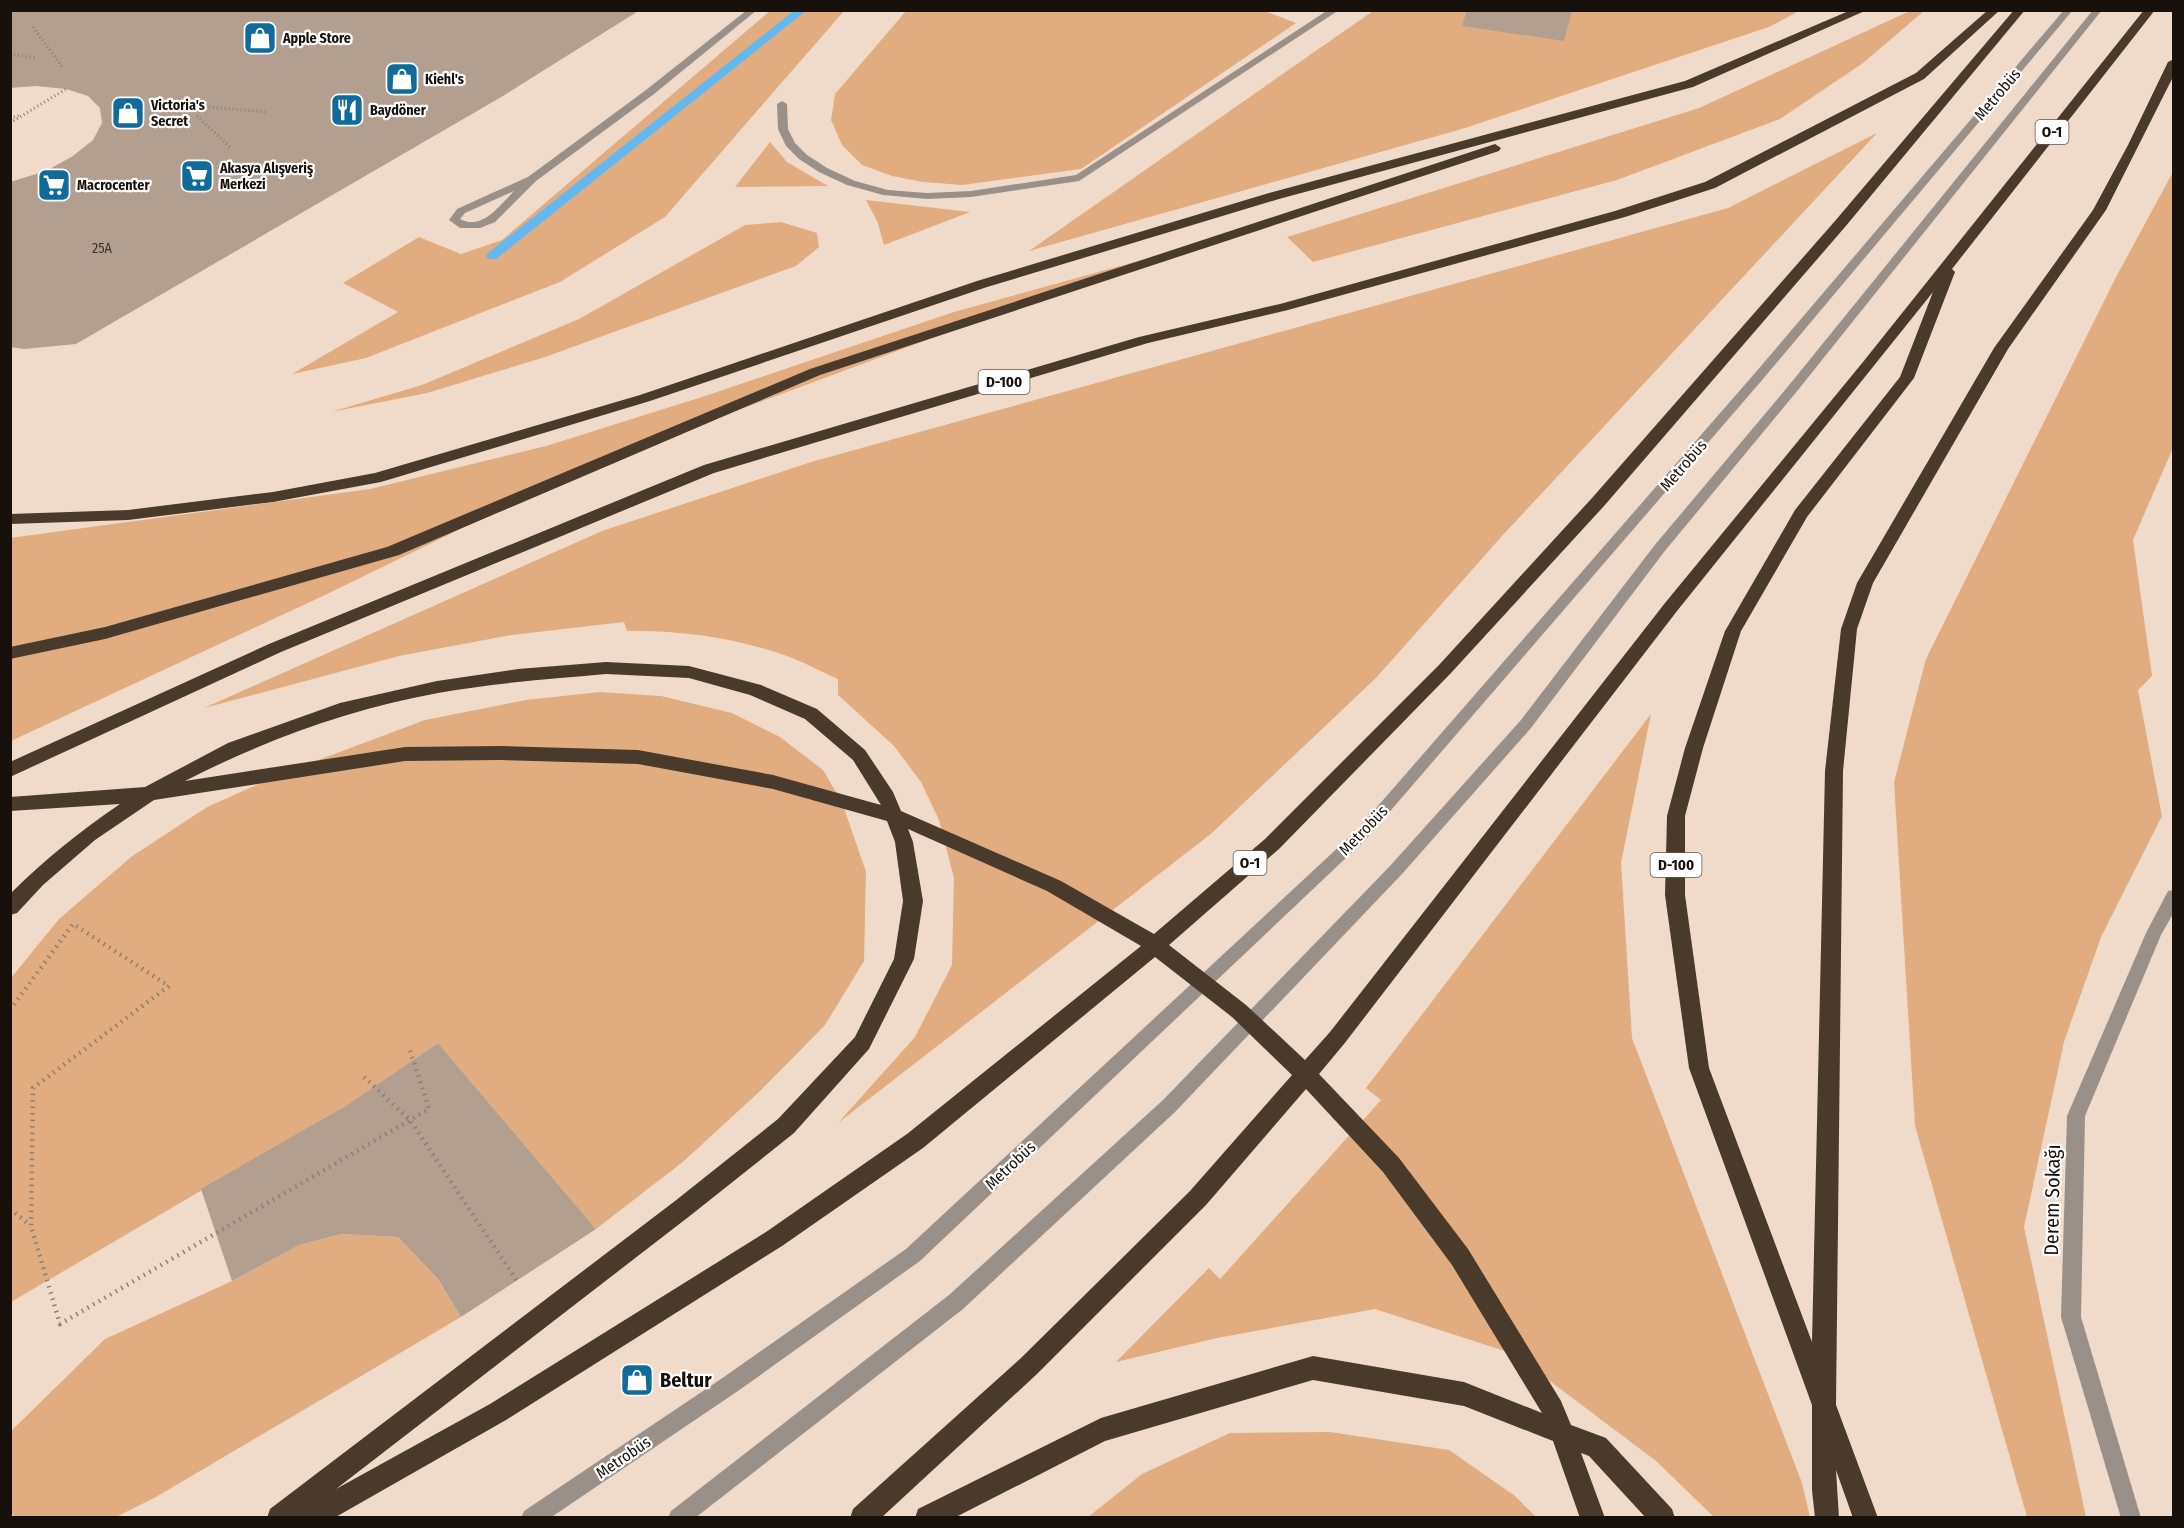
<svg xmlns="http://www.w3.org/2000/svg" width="2184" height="1528" font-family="'Fira Sans Condensed',sans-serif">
	<rect width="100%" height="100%" fill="#f0dbca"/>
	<!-- green -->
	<path fill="#e1ad80" d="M 771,10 L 844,11 L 665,217 L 560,282 L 366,358 L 292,374 L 398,312 L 343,283 L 419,237 L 461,254 L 502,240 Z
		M 1262,10 L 1296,23 L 1081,169 L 962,185 L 923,182 L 892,176 L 862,165 L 842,145 L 831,120 L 835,94 L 906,11 Z
		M 1912,10 L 1924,11 L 1863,63 L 1780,119 L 1617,180 L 1313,262 L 1287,237 L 1699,108 Z
		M 1373,11 L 1799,11 L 1769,27 L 1462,129 L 1029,251 Z
		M 1877,133 L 1502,536 L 1376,678 L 1212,833 L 838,1123 L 915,1037 L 952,965 L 954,878 L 939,820 L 921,782 L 894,746 L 838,695 L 838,679 C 821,672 804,662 787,656 C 737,638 680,630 627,631 L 624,622 L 512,635 L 399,656 L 204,708 L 602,531 L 811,462 L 1728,208 Z
		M 770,142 L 787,162 L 828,186 L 735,187 Z
		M 2173,172 L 2173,448 L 2133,540 L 2152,676 L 2138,690 L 2162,816 L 2101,937 L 2064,1042 L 2024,1227 L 2086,1517 L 2027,1517 L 1915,1126 L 1894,782 L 1926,659 L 2115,279 Z
		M 866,200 L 970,212 L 884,245 L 878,223 Z
		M 781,222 L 817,233 L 819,247 L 796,266 L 545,357 L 427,393 L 331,412 L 422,385 L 579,319 L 745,225 Z
		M 1142,260 L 596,463 L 325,595 L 11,741 L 10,538 L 370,489 L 546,446 L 702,397 L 954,312 Z
		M 600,692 L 661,696 L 732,713 L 780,737 L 823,770 L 842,802 L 866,872 L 864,961 L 825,1025 L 760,1091 L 684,1161 L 596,1229 L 438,1043 L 344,1107 L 11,1302 L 11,978 L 59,919 L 131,857 L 207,807 L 281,774 L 425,720 L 526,700 Z
		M 1651,714 L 1621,863 L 1632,1038 L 1802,1483 L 1810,1517 L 1714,1517 L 1656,1461 L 1514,1354 L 1375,1309 L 1217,1338 L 1116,1362 L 1209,1268 L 1220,1279 L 1381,1100 L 1366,1088 Z
		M 342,1234 L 398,1237 L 438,1279 L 461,1317 L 156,1497 L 116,1517 L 14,1517 L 10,1510 L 10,1432 L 105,1339 L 232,1281 L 299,1245 Z
		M 1330,1432 L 1449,1450 L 1515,1496 L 1536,1517 L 1088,1517 L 1142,1474 L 1230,1433 Z"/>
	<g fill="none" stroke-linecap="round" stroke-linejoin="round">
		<!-- stream -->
		<path fill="#63b8ef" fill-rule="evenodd" d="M 795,10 L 807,10 L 496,259 L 488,259 L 486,256 L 488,253 Z"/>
	</g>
	<!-- building -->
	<path fill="#b29f8f" d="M 10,10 L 640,10 L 503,96 L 76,344 L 24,349 L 10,347 L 10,182 L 46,171 L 73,156 L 93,140 L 102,123 L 100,108 L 88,96 L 66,89 L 36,86 L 10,88 Z
		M 1467,10 L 1572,10 L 1564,41 L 1462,26 Z
		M 438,1043 L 596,1229 L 461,1317 L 438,1279 L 398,1237 L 342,1234 L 299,1245 L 232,1281 L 201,1189 L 344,1107 Z"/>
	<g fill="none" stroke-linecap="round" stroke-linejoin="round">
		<!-- path-far1 -->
		<path stroke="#8e7f73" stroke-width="3" stroke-dasharray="1 3" stroke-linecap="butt" d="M 33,27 L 63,68
			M 10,54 L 37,58
			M 161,103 L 267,112
			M 197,116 L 230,147
			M 10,118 L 21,115
			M 10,123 L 66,89"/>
		<!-- path -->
		<path stroke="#8e7f73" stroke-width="4.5" stroke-dasharray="1.5 5" stroke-linecap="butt" d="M 10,1010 L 73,924 L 169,986 L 33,1088 L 31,1226 L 60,1324 L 429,1109 L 409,1047
			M 364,1077 L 410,1120 L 517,1281
			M 10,1209 L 30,1225"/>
		<!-- lane -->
		<path fill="#999089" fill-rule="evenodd" d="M 747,10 L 757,10 L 654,94 L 536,181 L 495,222 L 480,228 L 460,228 L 449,220 L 457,209 L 528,177 L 646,90 ZM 514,191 C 500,205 482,231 460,219 L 465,213 Z
			M 2064,10 L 2073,10 L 1763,379 L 1367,838 L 920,1261 L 738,1391 L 550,1518 L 521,1518 L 524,1511 L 724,1377 L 906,1249 L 1357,830 L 1755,373 Z
			M 2093,10 L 2102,10 L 1798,390 L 1664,552 L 1531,728 L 1402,874 L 1175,1112 L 963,1309 L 695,1518 L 668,1518 L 671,1511 L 949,1295 L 1163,1100 L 1390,866 L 1521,720 L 1654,546 L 1790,384 Z"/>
		<!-- street -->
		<path fill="#999089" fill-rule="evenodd" d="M 1328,10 L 1339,10 L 1079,181 L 971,197 L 927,199 L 883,195 L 847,185 L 819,172 L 799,159 L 786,146 L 778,129 L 777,104 L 782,101 L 787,104 L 788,129 L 795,143 L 807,155 L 827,168 L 855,181 L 888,190 L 927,193 L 971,191 L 1076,175 Z
			M 2174,890 L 2174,912 L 2161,935 L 2085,1116 L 2081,1317 L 2141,1518 L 2121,1518 L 2061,1317 L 2067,1116 L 2146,933 L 2168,891 Z"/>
		<!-- highway -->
		<path fill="#4a3a2c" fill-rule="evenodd" d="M 1851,10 L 1867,10 L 1693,87 L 1279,199 L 987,287 L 650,401 L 381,482 L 273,502 L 128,520 L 10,524 L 10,514 L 128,510 L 273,492 L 375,473 L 640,395 L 977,281 L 1269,193 L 1685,81 Z
			M 1988,10 L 2000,10 L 1924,79 L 1715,188 L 1625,217 L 1288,310 L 1148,343 L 714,473 L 281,652 L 10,777 L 10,762 L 269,644 L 704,465 L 1139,337 L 1280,304 L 1615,211 L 1705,182 L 1916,73 Z
			M 2014,10 L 2025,10 L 1845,227 L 1604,506 L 1451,673 L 1279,849 L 1169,945 L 1246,1005 L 1305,1060 L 1330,1032 L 1665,603 L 1863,362 L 2144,10 L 2155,10 L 1952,269 L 1955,272 L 1914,378 L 1807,517 L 1741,631 L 1703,748 L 1685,816 L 1685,895 L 1709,1068 L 1812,1342 L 1825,771 L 1841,629 L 1857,583 L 1994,348 L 2093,210 L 2128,145 L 2168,62 L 2174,59 L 2174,75 L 2106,210 L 2008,349 L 1873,583 L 1857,629 L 1843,771 L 1836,1405 L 1878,1518 L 1853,1518 L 1836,1470 L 1839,1518 L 1815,1518 L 1812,1490 L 1812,1405 L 1689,1068 L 1665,895 L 1667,816 L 1685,748 L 1725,631 L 1795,510 L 1900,377 L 1933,292 L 1677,611 L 1344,1044 L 1319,1074 L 1399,1158 L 1468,1249 L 1561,1401 L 1571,1425 L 1606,1438 L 1672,1509 L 1675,1518 L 1646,1518 L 1589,1456 L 1581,1453 L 1605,1518 L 1580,1518 L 1553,1441 L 1464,1406 L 1313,1380 L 1105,1441 L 954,1518 L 915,1518 L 918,1509 L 1101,1418 L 1313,1356 L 1464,1382 L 1542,1413 L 1452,1265 L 1383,1172 L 1306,1089 L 1206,1205 L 1037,1374 L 881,1518 L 850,1518 L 853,1509 L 1021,1358 L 1190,1191 L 1292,1075 L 1232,1017 L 1155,957 L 923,1148 L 782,1246 L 506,1420 L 334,1518 L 267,1518 L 270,1509 L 675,1201 L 778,1119 L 855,1037 L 894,959 L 903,901 L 895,842 L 887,821 L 773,789 L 638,764 L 500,760 L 405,761 L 154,800 L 95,840 L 43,885 L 17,913 L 10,915 L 10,894 C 44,860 80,831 120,804 L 10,811 L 10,797 L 145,787 L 228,743 L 340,703 L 437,681 L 518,669 L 606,662 L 689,666 L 761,685 L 817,709 L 865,750 L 893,792 L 901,811 L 1061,881 L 1154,934 L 1265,839 L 1439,665 L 1592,498 L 1835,221 ZM 606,674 L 689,678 L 750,695 L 805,719 L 853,760 L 881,805 L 773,775 L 638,750 L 500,746 L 405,747 L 185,781 C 265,740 350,709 438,693 C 494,683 550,679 606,674 ZM 908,829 L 1047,891 L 1141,946 L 907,1134 L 766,1232 L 490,1404 L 336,1489 L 691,1215 L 794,1133 L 869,1049 L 914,959 L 923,901 L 913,842 Z
			M 1495,144 L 1501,148 L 1499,151 L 820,375 L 399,555 L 105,639 L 10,659 L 10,647 L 105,627 L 387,547 L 810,369 Z"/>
	</g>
	<!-- icons -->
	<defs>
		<g id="shop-square" transform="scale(1.725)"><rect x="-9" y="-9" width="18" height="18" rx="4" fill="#106a9a" stroke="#fff"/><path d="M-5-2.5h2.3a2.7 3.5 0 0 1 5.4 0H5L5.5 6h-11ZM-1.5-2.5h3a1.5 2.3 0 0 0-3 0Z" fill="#fff"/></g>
		<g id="restaurant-square" transform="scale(1.725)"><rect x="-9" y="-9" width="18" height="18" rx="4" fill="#106a9a" stroke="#fff"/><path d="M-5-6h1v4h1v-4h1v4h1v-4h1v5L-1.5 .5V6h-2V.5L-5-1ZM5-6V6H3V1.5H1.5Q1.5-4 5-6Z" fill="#fff"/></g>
		<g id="supermarket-square" transform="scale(1.725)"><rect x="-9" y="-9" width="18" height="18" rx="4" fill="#106a9a" stroke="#fff"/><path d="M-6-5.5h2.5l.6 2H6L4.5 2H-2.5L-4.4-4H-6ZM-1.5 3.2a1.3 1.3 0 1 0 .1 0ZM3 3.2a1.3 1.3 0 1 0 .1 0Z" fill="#fff"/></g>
	</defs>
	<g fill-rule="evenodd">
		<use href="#shop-square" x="260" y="38"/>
		<use href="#shop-square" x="402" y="79"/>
		<use href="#restaurant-square" x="347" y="110"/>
		<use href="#shop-square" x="128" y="113"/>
		<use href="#supermarket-square" x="197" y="176"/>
		<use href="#supermarket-square" x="54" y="185"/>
		<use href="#shop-square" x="637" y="1380"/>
	</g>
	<g text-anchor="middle" stroke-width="4.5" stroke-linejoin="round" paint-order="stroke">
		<!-- far-poi labels -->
		<g font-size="14" font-weight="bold" fill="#18110b" stroke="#fff" text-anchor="start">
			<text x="283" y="43">Apple Store</text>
			<text x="425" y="84">Kiehl's</text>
			<text x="151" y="110">Victoria's<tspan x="151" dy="16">Secret</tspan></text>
			<text x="370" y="115">Baydöner</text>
			<text x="220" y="173">Akasya Alışveriş<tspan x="220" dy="16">Merkezi</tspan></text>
			<text x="77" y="190">Macrocenter</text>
		</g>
		<!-- number labels -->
		<g font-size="14" fill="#3e342c">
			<text x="102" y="253">25A</text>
		</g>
		<!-- shield labels -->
		<g fill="#fff" stroke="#5d5854" stroke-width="1.5">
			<rect x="2035.5" y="120" width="33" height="24" rx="4.5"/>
			<rect x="978.5" y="370" width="51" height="24" rx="4.5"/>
			<rect x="1233.5" y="851" width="33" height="24" rx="4.5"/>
			<rect x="1650.5" y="853" width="51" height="24" rx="4.5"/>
		</g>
		<g font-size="15" font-weight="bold" fill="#18110b">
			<text x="2052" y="137">O-1</text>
			<text x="1004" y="387">D-100</text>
			<text x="1250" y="868">O-1</text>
			<text x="1676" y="870">D-100</text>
		</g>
		<!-- street labels -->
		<g font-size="16" fill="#18110b" stroke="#fff">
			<text transform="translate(1997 94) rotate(-50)" y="6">Metrobüs</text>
			<text transform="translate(1683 465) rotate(-49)" y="6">Metrobüs</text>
			<text transform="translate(1363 830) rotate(-46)" y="6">Metrobüs</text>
			<text transform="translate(1010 1165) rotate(-43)" y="6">Metrobüs</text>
			<text transform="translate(623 1457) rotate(-34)" y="6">Metrobüs</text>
		</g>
		<!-- near-street labels -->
		<g font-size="20" fill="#18110b" stroke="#fff">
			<text transform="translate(2052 1200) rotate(-89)" y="7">Derem Sokağı</text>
		</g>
		<!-- near-poi labels -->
		<g font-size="20" font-weight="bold" fill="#18110b" stroke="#fff" text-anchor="start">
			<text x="660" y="1387">Beltur</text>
		</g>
	</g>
	<!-- border -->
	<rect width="2184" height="1528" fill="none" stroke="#18110b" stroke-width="24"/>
</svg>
